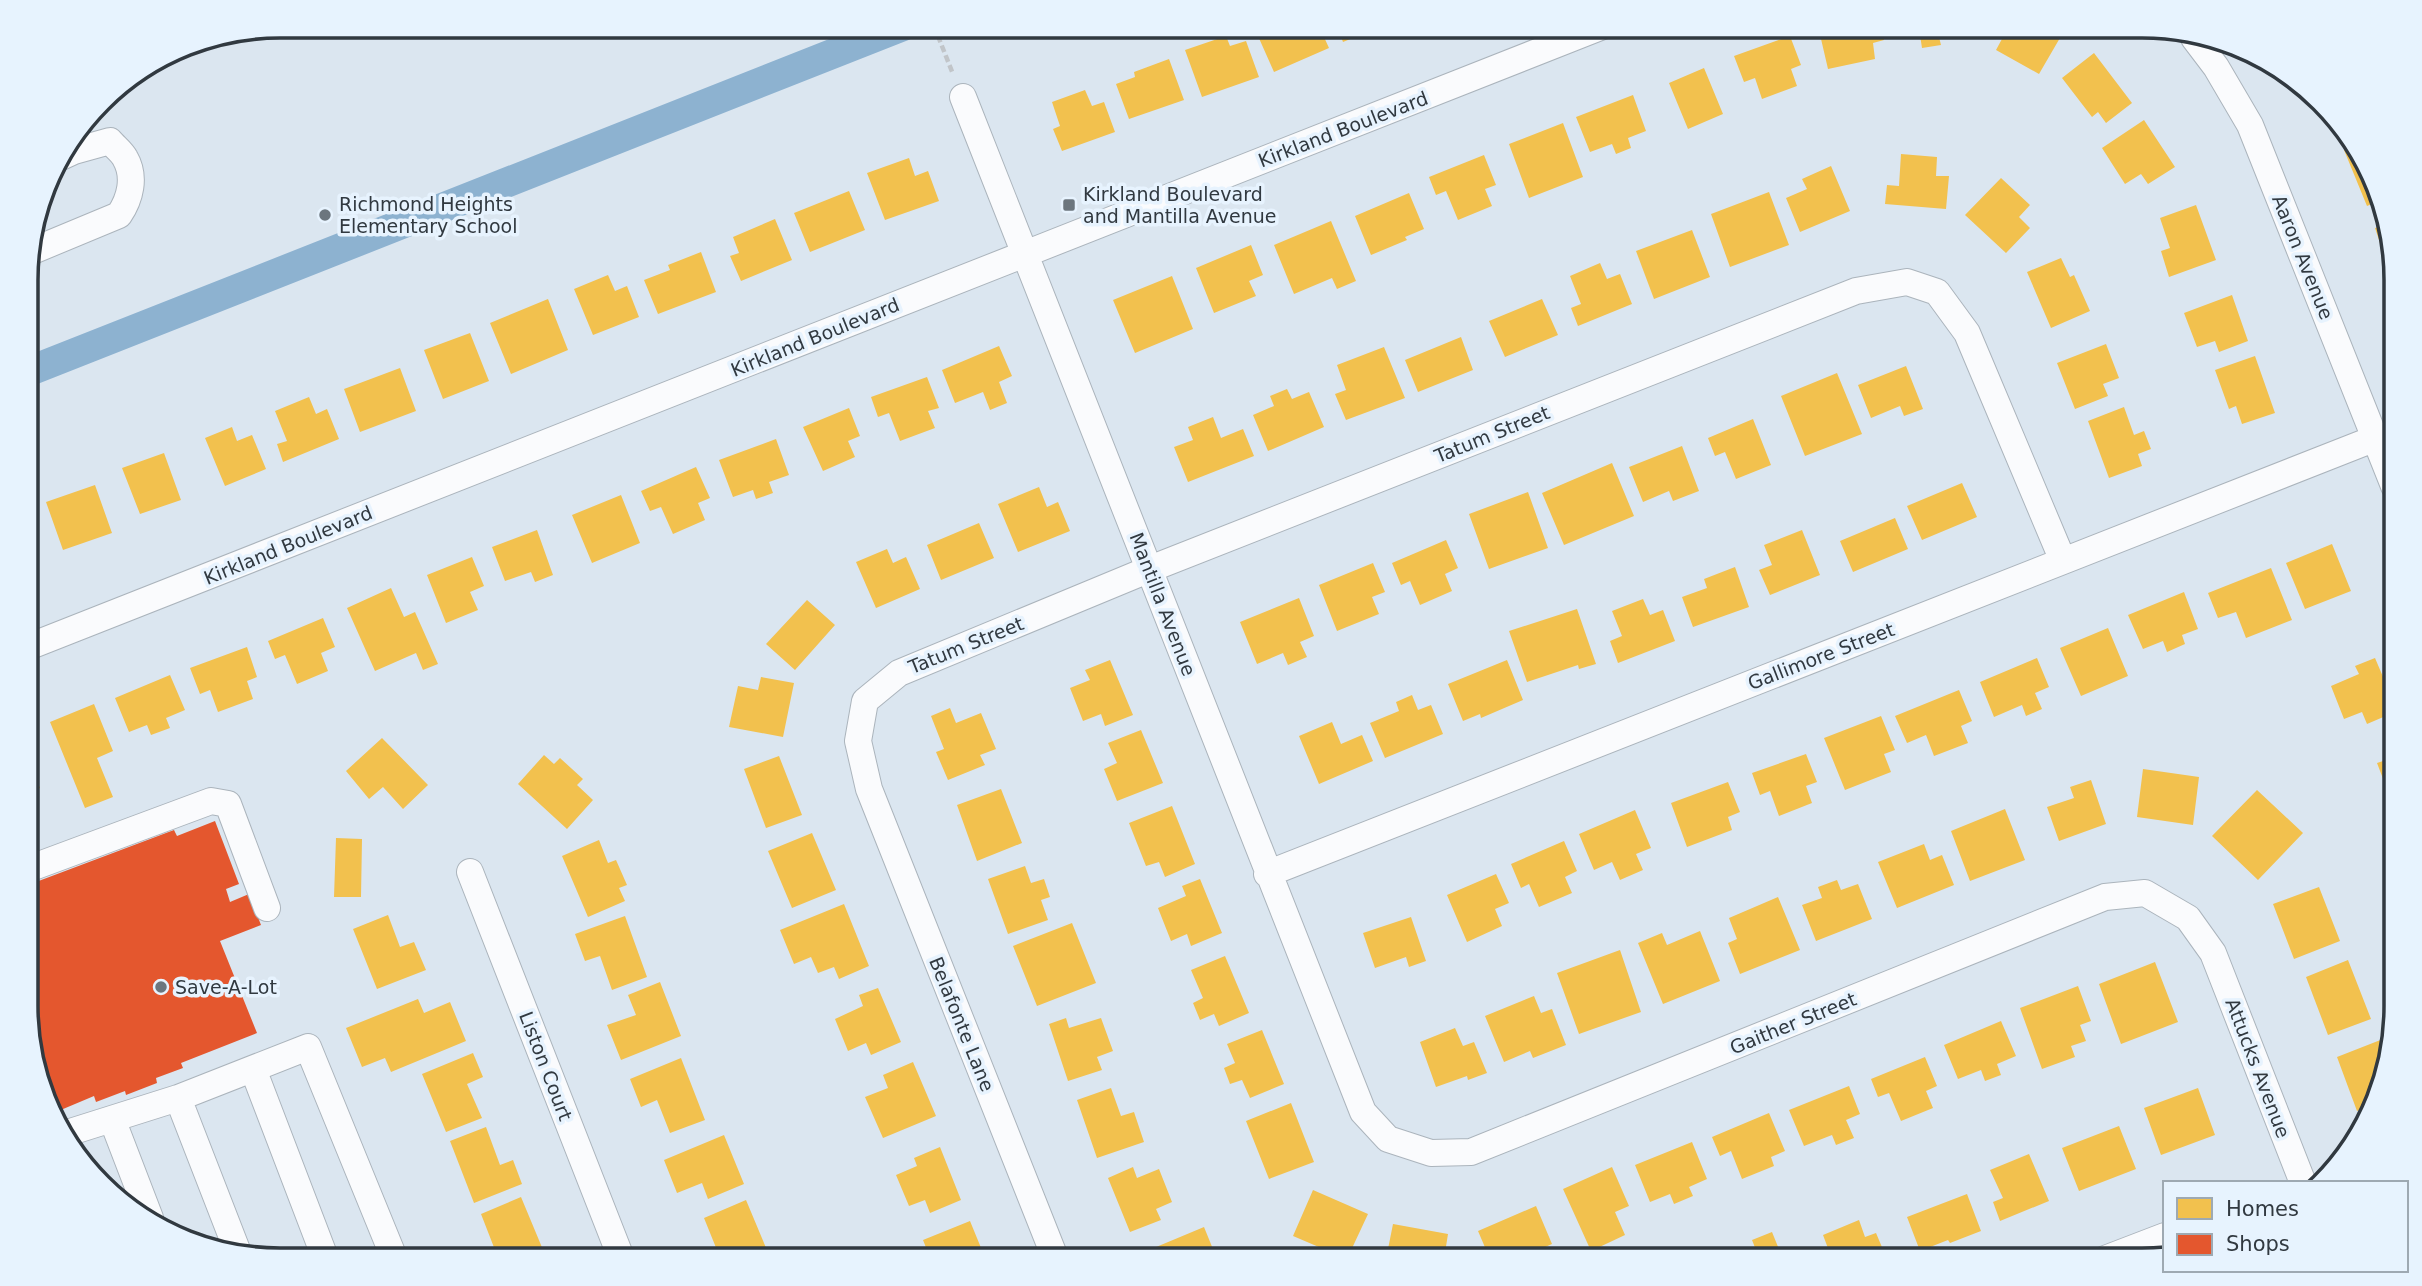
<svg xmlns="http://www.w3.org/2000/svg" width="2422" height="1286" font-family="'DejaVu Sans',sans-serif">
	<rect width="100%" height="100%" fill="#dbe6f0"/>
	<!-- homes -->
	<path fill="#f2c14e" d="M 1278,26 L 1319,26 L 1329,48 L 1274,72 L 1258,36 Z
		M 1337,26 L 1382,26 L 1343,42 Z
		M 1818,26 L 1882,26 L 1884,40 L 1873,43 L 1875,59 L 1828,69 Z
		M 1901,26 L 1963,26 L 1964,34 L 1939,37 L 1941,45 L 1922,48 L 1920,35 L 1903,38 Z
		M 2009,26 L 2056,26 L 2064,31 L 2039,74 L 1996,50 Z
		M 1226,36 L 1230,46 L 1246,41 L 1259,77 L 1202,97 L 1185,50 Z
		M 1790,36 L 1801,65 L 1791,69 L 1797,86 L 1762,99 L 1755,78 L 1744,82 L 1734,56 Z
		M 2094,53 L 2132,103 L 2106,123 L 2098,112 L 2092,117 L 2062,78 Z
		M 1169,59 L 1184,100 L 1129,119 L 1116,84 L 1135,77 L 1134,72 Z
		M 1704,68 L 1723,114 L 1688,129 L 1669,83 Z
		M 1085,90 L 1092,106 L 1104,102 L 1115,132 L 1062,151 L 1053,129 L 1060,126 L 1052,102 Z
		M 1633,95 L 1646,131 L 1628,138 L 1631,148 L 1616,154 L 1612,144 L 1590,152 L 1576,117 Z
		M 2144,120 L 2175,167 L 2148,184 L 2141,174 L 2125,184 L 2102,148 Z
		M 1563,123 L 1583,177 L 1529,198 L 1509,144 Z
		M 2355,145 L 2377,202 L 2367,206 L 2344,150 Z
		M 1901,154 L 1937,157 L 1936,176 L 1949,176 L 1946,209 L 1885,204 L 1887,185 L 1899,186 Z
		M 1484,155 L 1496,185 L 1485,189 L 1492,206 L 1458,220 L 1446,191 L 1436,195 L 1429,177 Z
		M 909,158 L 915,176 L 928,171 L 939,201 L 885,220 L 867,173 Z
		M 1831,166 L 1850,211 L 1800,232 L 1786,198 L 1807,189 L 1802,179 Z
		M 2001,178 L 2030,205 L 2019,217 L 2030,228 L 2006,253 L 1965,215 Z
		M 849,191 L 865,230 L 810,252 L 794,213 Z
		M 1769,192 L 1789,245 L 1730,267 L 1711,214 Z
		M 1409,193 L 1424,229 L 1405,237 L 1407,240 L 1371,255 L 1355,216 Z
		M 2196,205 L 2216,260 L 2169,277 L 2161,251 L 2170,248 L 2160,218 Z
		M 775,219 L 792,260 L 741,281 L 730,256 L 739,253 L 733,237 Z
		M 1331,221 L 1356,281 L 1337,289 L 1332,278 L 1294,294 L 1274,245 Z
		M 2385,225 L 2394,248 L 2393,282 L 2375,228 Z
		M 1692,230 L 1710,277 L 1654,299 L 1636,251 Z
		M 1251,245 L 1263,275 L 1249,281 L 1256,296 L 1214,313 L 1196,268 Z
		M 701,252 L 716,292 L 658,314 L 644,280 L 670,270 L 668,265 Z
		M 2061,258 L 2070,277 L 2074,275 L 2090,311 L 2051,328 L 2027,272 Z
		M 1600,263 L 1607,279 L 1620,274 L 1632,304 L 1578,326 L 1571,308 L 1581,304 L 1570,276 Z
		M 608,275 L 615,291 L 627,286 L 639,317 L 593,335 L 574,289 Z
		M 1172,276 L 1193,329 L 1135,353 L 1113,300 Z
		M 2232,295 L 2248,341 L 2219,352 L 2215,341 L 2197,347 L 2184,313 Z
		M 548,299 L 568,350 L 511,374 L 490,323 Z
		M 1542,299 L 1558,335 L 1505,357 L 1489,321 Z
		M 470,333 L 489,381 L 443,399 L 424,350 Z
		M 1461,337 L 1473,370 L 1418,392 L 1405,360 Z
		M 2106,344 L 2119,378 L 2103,384 L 2108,396 L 2075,409 L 2057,363 Z
		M 999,346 L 1012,376 L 999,382 L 1007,403 L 990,410 L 983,392 L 955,403 L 942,370 Z
		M 1384,347 L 1405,398 L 1346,420 L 1335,394 L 1346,390 L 1337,365 Z
		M 2255,356 L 2275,413 L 2242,424 L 2236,406 L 2229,409 L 2215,370 Z
		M 1906,366 L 1923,409 L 1904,416 L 1900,406 L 1871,418 L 1858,385 Z
		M 400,368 L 416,411 L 360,432 L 344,389 Z
		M 1837,373 L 1862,434 L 1805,456 L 1781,396 Z
		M 927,377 L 939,408 L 928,411 L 935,428 L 900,441 L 889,413 L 878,417 L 871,397 Z
		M 1287,389 L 1292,399 L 1309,392 L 1324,427 L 1268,451 L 1253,415 L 1274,406 L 1270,396 Z
		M 309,397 L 316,414 L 327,409 L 339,439 L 283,462 L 277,444 L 287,441 L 275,411 Z
		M 2124,407 L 2134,435 L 2144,431 L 2151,449 L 2138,454 L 2142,466 L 2109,478 L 2088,421 Z
		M 849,408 L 860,436 L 848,441 L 855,457 L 823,471 L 803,427 Z
		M 1213,417 L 1221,438 L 1243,429 L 1254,456 L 1188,482 L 1174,447 L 1193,440 L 1188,427 Z
		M 1753,419 L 1771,465 L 1736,479 L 1725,452 L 1715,456 L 1708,438 Z
		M 232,427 L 237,441 L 252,435 L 266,469 L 225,486 L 205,438 Z
		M 776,439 L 789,475 L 769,482 L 773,493 L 756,499 L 753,490 L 733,497 L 719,460 Z
		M 1682,446 L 1699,491 L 1673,501 L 1669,491 L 1643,502 L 1629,467 Z
		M 164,453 L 181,500 L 140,514 L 122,468 Z
		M 1612,463 L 1634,516 L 1564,545 L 1542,493 Z
		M 696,467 L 710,498 L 698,503 L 705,520 L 673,534 L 661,507 L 650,511 L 641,491 Z
		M 1962,483 L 1977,517 L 1922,540 L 1907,506 Z
		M 95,485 L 112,533 L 63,550 L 46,502 Z
		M 1039,487 L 1047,507 L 1058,502 L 1070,531 L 1018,552 L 998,504 Z
		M 1528,492 L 1548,548 L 1489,569 L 1469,514 Z
		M 621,495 L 640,543 L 592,563 L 572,515 Z
		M 1895,518 L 1908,549 L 1853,572 L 1840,541 Z
		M 979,523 L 994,558 L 941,580 L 927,545 Z
		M 537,530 L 553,575 L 535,582 L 531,572 L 505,581 L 492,547 Z
		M 1802,530 L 1820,575 L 1770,595 L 1759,570 L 1772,565 L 1764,545 Z
		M 27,535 L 37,559 L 27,562 Z
		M 1446,540 L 1458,568 L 1445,574 L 1452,591 L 1420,605 L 1410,581 L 1401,585 L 1392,563 Z
		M 2332,544 L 2351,591 L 2305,609 L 2286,563 Z
		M 887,549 L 893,563 L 906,557 L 920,589 L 876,608 L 856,562 Z
		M 472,557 L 484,586 L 470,592 L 478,610 L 446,623 L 427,575 Z
		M 1373,563 L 1385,592 L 1372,597 L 1379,614 L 1337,631 L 1319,585 Z
		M 1735,567 L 1749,607 L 1693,627 L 1682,597 L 1707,588 L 1704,579 Z
		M 2271,568 L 2292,620 L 2246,638 L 2236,612 L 2218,618 L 2208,593 Z
		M 391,588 L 404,617 L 415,612 L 438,664 L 423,670 L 416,653 L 375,671 L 347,608 Z
		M 2184,592 L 2198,629 L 2182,635 L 2185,644 L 2167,652 L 2163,641 L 2143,649 L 2128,615 Z
		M 1299,598 L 1314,636 L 1300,642 L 1307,657 L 1288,665 L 1283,653 L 1257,664 L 1240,622 Z
		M 1643,599 L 1650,615 L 1663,610 L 1675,641 L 1618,663 L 1610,641 L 1622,636 L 1612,611 Z
		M 807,600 L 835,625 L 795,670 L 766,644 Z
		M 1577,609 L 1596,664 L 1579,669 L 1578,665 L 1527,682 L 1509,631 Z
		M 323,618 L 335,647 L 321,653 L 328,671 L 297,684 L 285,655 L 275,659 L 268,641 Z
		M 2108,628 L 2128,676 L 2081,696 L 2060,648 Z
		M 247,647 L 257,677 L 247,681 L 253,699 L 218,712 L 210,690 L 200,694 L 190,668 Z
		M 2037,658 L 2049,687 L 2035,693 L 2042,709 L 2026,716 L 2022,705 L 1994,717 L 1980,682 Z
		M 2375,658 L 2395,705 L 2395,712 L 2367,724 L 2362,712 L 2344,719 L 2331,686 L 2359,674 L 2355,666 Z
		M 1110,660 L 1133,715 L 1105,726 L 1101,714 L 1083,721 L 1070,688 L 1090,680 L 1085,670 Z
		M 1507,660 L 1523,700 L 1481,718 L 1480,714 L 1463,721 L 1448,684 Z
		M 170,675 L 185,710 L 166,718 L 170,728 L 151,735 L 147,725 L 129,732 L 115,698 Z
		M 761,677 L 794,683 L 783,737 L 729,727 L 738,686 L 758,690 Z
		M 1959,690 L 1972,721 L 1961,726 L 1968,743 L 1934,756 L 1926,735 L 1907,743 L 1895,716 Z
		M 1412,695 L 1418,710 L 1431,705 L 1443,734 L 1385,758 L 1370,723 L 1399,711 L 1396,702 Z
		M 94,704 L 113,751 L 97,758 L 113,797 L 85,808 L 50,722 Z
		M 950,708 L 956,723 L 981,713 L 996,749 L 980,755 L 985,765 L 948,780 L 936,752 L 944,749 L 931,716 Z
		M 1881,716 L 1895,750 L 1884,754 L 1891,772 L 1845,790 L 1824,738 Z
		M 1332,722 L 1341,744 L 1362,735 L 1373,761 L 1319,784 L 1299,736 Z
		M 1141,730 L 1163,783 L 1117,801 L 1104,769 L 1117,763 L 1108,743 Z
		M 382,738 L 428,785 L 403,809 L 383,787 L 369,799 L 346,771 Z
		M 1806,754 L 1817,782 L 1806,786 L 1812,803 L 1779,816 L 1770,791 L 1760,795 L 1752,773 Z
		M 544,755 L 554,764 L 560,758 L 583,779 L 577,785 L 593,800 L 567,829 L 518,784 Z
		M 779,756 L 802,815 L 766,828 L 744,769 Z
		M 2395,757 L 2395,810 L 2377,763 Z
		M 28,760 L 40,788 L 28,793 Z
		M 2143,769 L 2199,777 L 2193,825 L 2137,817 Z
		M 2091,780 L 2106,824 L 2059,841 L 2047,807 L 2074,798 L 2070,787 Z
		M 1728,782 L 1740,812 L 1728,817 L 1732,830 L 1687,847 L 1671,803 Z
		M 1001,789 L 1022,843 L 977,861 L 957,805 Z
		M 2257,790 L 2303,833 L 2258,880 L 2212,836 Z
		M 1172,806 L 1195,864 L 1165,877 L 1159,862 L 1146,866 L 1129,823 Z
		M 2005,809 L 2025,860 L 1970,881 L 1951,831 Z
		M 1635,810 L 1651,848 L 1636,854 L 1643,870 L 1620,880 L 1612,862 L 1594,870 L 1579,834 Z
		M 812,833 L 836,890 L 792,908 L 768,851 Z
		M 336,838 L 362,839 L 361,897 L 334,897 Z
		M 599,840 L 608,863 L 616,860 L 627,885 L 619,888 L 625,901 L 588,917 L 562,856 Z
		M 1564,841 L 1577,871 L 1565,877 L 1572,893 L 1539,907 L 1529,884 L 1521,888 L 1511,864 Z
		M 1924,844 L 1930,860 L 1942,855 L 1954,885 L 1897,908 L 1878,862 Z
		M 1025,866 L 1031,883 L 1044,879 L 1050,897 L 1041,900 L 1048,920 L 1008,934 L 988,879 Z
		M 1496,874 L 1509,903 L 1495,909 L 1502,926 L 1467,942 L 1447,895 Z
		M 1200,879 L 1222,933 L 1191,946 L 1187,934 L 1171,941 L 1158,908 L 1186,896 L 1182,886 Z
		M 1837,880 L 1841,890 L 1858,884 L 1872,919 L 1816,941 L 1802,905 L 1822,898 L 1818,887 Z
		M 2319,887 L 2340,941 L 2294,959 L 2273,904 Z
		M 1778,897 L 1800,950 L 1740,974 L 1728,943 L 1737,939 L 1729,918 Z
		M 844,904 L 869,966 L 839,979 L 834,967 L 818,973 L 811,957 L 794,964 L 780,930 Z
		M 388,915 L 400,947 L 414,942 L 426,970 L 377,989 L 353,929 Z
		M 625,916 L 647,977 L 612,990 L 600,956 L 585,961 L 575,934 Z
		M 1411,917 L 1426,961 L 1409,967 L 1406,957 L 1375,968 L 1363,933 Z
		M 1072,923 L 1096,983 L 1037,1006 L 1013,946 Z
		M 1700,931 L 1720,981 L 1663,1004 L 1638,943 L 1662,933 L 1667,945 Z
		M 1620,950 L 1641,1012 L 1579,1034 L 1557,973 Z
		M 1225,956 L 1249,1013 L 1219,1026 L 1214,1014 L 1200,1020 L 1193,1003 L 1203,998 L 1191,970 Z
		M 2348,960 L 2371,1019 L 2328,1035 L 2306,977 Z
		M 2155,962 L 2178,1022 L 2121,1044 L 2099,984 Z
		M 660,982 L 681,1036 L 621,1060 L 607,1025 L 636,1015 L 628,995 Z
		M 2078,986 L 2091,1021 L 2080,1025 L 2086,1041 L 2071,1046 L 2075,1057 L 2042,1069 L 2020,1008 Z
		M 878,988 L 901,1042 L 871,1055 L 866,1043 L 848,1051 L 835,1019 L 863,1006 L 859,995 Z
		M 1534,996 L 1541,1013 L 1552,1009 L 1566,1045 L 1533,1058 L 1530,1051 L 1504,1062 L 1485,1016 Z
		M 418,999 L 424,1013 L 450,1002 L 466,1041 L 391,1072 L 385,1058 L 362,1067 L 346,1028 Z
		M 1066,1018 L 1069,1028 L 1101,1018 L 1113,1051 L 1097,1057 L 1102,1070 L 1068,1081 L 1049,1024 Z
		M 2001,1021 L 2016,1056 L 1997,1064 L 2001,1075 L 1985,1081 L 1981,1070 L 1958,1079 L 1944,1045 Z
		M 1455,1028 L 1463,1046 L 1474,1042 L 1487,1073 L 1468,1080 L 1467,1076 L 1436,1087 L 1420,1042 Z
		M 1262,1030 L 1284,1084 L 1250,1098 L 1242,1080 L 1230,1084 L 1224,1068 L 1235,1063 L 1227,1044 Z
		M 2383,1039 L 2386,1047 L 2372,1105 L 2357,1111 L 2337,1057 Z
		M 473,1053 L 483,1077 L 467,1084 L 482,1118 L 446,1132 L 422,1074 Z
		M 1925,1057 L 1937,1086 L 1926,1091 L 1933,1108 L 1901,1121 L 1889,1093 L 1878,1097 L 1871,1079 Z
		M 681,1058 L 705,1120 L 670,1133 L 657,1100 L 641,1107 L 630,1079 Z
		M 913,1062 L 936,1116 L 883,1138 L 865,1097 L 888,1088 L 883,1075 Z
		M 1849,1086 L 1860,1114 L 1846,1120 L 1854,1138 L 1836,1145 L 1832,1135 L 1804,1146 L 1789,1110 Z
		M 1111,1088 L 1121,1116 L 1134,1112 L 1144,1142 L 1097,1158 L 1077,1100 Z
		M 2198,1088 L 2215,1135 L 2161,1155 L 2144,1108 Z
		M 1291,1103 L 1314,1162 L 1269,1179 L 1246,1121 Z
		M 1769,1113 L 1785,1151 L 1771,1157 L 1774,1166 L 1742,1179 L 1731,1151 L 1720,1156 L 1712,1137 Z
		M 2119,1126 L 2136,1169 L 2079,1191 L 2062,1148 Z
		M 486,1127 L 500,1165 L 513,1160 L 522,1184 L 474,1203 L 450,1141 Z
		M 724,1135 L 744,1184 L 708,1199 L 702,1183 L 677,1193 L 664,1160 Z
		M 1692,1142 L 1707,1179 L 1689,1187 L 1693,1196 L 1674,1204 L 1670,1194 L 1650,1202 L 1635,1165 Z
		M 940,1147 L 961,1200 L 930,1213 L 925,1200 L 909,1206 L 896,1175 L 917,1166 L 914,1158 Z
		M 2029,1154 L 2049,1201 L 2000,1221 L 1993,1202 L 2003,1198 L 1990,1170 Z
		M 1133,1167 L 1137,1178 L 1159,1169 L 1172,1202 L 1156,1209 L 1161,1220 L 1130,1232 L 1108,1178 Z
		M 1612,1167 L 1629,1206 L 1615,1212 L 1625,1235 L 1591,1251 L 1563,1189 Z
		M 1313,1190 L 1368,1214 L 1347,1259 L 1293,1236 Z
		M 1967,1194 L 1981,1231 L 1950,1243 L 1948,1240 L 1920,1251 L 1907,1217 Z
		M 521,1197 L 546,1257 L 539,1260 L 471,1260 L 495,1250 L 481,1214 Z
		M 746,1200 L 769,1255 L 759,1260 L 721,1260 L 704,1218 Z
		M 1536,1206 L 1552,1244 L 1527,1255 L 1526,1250 L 1505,1259 L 1490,1259 L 1478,1231 Z
		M 1859,1220 L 1865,1237 L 1876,1233 L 1887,1259 L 1832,1259 L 1823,1235 Z
		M 970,1221 L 986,1260 L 931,1260 L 923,1240 Z
		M 1393,1224 L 1448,1234 L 1444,1259 L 1386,1259 Z
		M 1204,1227 L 1217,1259 L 1139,1260 L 1137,1255 Z
		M 1772,1232 L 1783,1259 L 1747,1259 L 1758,1255 L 1752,1240 Z"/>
	<!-- shops -->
	<path fill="#e4572e" d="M 215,821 L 239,884 L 226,889 L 230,902 L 249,894 L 261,925 L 220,941 L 257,1033 L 181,1063 L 183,1068 L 156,1078 L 157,1083 L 126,1095 L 125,1091 L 96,1102 L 94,1096 L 56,1112 L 28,1039 L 28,885 L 174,830 L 177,836 Z"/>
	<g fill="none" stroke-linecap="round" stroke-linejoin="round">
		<!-- canal -->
		<path stroke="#8db2d0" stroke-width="30" d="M 27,372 L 903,26"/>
		<!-- minor casing -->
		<g stroke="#abb4bc" stroke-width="28">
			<path id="minor" d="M 2194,38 L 2216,67 L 2250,125 L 2394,486
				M 963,97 L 1363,1112 L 1388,1139 L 1431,1153 L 1471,1152 L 2105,897 L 2145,893 L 2188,918 L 2213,953 L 2303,1183
				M 30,252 L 119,215 C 130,199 136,177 125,158 C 122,152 114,146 110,141 L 74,151 L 61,157
				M 28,647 L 1603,26
				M 28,869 L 211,801 L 228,804 L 267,908
				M 470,872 L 622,1260
				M 1267,874 L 2376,438
				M 253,1069 L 326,1260
				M 178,1098 L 308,1047 L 395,1260
				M 112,1119 L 150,1218
				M 64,1134 L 178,1098 L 237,1250
				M 2105,1259 L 2165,1236
				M 1056,1260 L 869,789 L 858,741 L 865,701 L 899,673 L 1150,569 L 1856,291 L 1907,282 L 1937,292 L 1967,333 L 2063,561"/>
		</g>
		<!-- path -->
		<path stroke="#c1c5c9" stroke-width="4.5" stroke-dasharray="7 3.5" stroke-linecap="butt" d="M 934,26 L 953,74"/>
		<!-- minor -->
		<use href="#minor" stroke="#fafbfd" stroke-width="26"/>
	</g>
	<!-- markers -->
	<g fill="#6c767e" stroke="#e7f3fe" stroke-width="2.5">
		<rect x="1062" y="198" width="14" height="14" rx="3.5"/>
		<circle cx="325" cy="215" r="7"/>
		<circle cx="161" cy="987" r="7"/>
	</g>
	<g text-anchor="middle" stroke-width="7" stroke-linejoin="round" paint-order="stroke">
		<!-- street labels -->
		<g font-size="19" fill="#313940" stroke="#e7f3fe">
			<text transform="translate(1343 129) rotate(-21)" y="7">Kirkland Boulevard</text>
			<text transform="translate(2303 257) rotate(68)" y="7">Aaron Avenue</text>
			<text transform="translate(815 337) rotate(-22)" y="7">Kirkland Boulevard</text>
			<text transform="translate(1492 434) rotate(-22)" y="7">Tatum Street</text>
			<text transform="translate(288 545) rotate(-22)" y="7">Kirkland Boulevard</text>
			<text transform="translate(1163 604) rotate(69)" y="7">Mantilla Avenue</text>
			<text transform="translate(966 645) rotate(-22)" y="7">Tatum Street</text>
			<text transform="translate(1821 656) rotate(-21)" y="7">Gallimore Street</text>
			<text transform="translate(1793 1023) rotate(-22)" y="7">Gaither Street</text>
			<text transform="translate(962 1024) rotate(68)" y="7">Belafonte Lane</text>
			<text transform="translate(546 1066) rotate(69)" y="7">Liston Court</text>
			<text transform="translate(2258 1068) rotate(69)" y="7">Attucks Avenue</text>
		</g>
		<!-- poi labels -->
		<g font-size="19" fill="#313940" stroke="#e7f3fe" text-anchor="start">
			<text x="1083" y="201">Kirkland Boulevard<tspan x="1083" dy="22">and Mantilla Avenue</tspan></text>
			<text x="339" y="211">Richmond Heights<tspan x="339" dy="22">Elementary School</tspan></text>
			<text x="175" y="994">Save-A-Lot</text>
		</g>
	</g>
	<!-- crop -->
	<path d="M0 0H2422V1286H0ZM280 38H2142A242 242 0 0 1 2384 280V1006A242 242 0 0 1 2142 1248H280A242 242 0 0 1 38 1006V280A242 242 0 0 1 280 38Z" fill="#e7f3fe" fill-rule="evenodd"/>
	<path fill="none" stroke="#313940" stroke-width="3.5" d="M280 38H2142A242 242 0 0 1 2384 280V1006A242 242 0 0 1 2142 1248H280A242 242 0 0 1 38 1006V280A242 242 0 0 1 280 38Z"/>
	<!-- legend -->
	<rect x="2163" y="1181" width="245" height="91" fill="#e7f3fe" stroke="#9ea9b2" stroke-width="2"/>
	<rect x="2177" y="1198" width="35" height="21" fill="#f2c14e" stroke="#9ea9b2" stroke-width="2"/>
	<text x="2226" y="1216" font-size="21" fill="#313940">Homes</text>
	<rect x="2177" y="1234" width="35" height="21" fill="#e4572e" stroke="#9ea9b2" stroke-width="2"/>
	<text x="2226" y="1251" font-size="21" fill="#313940">Shops</text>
</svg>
